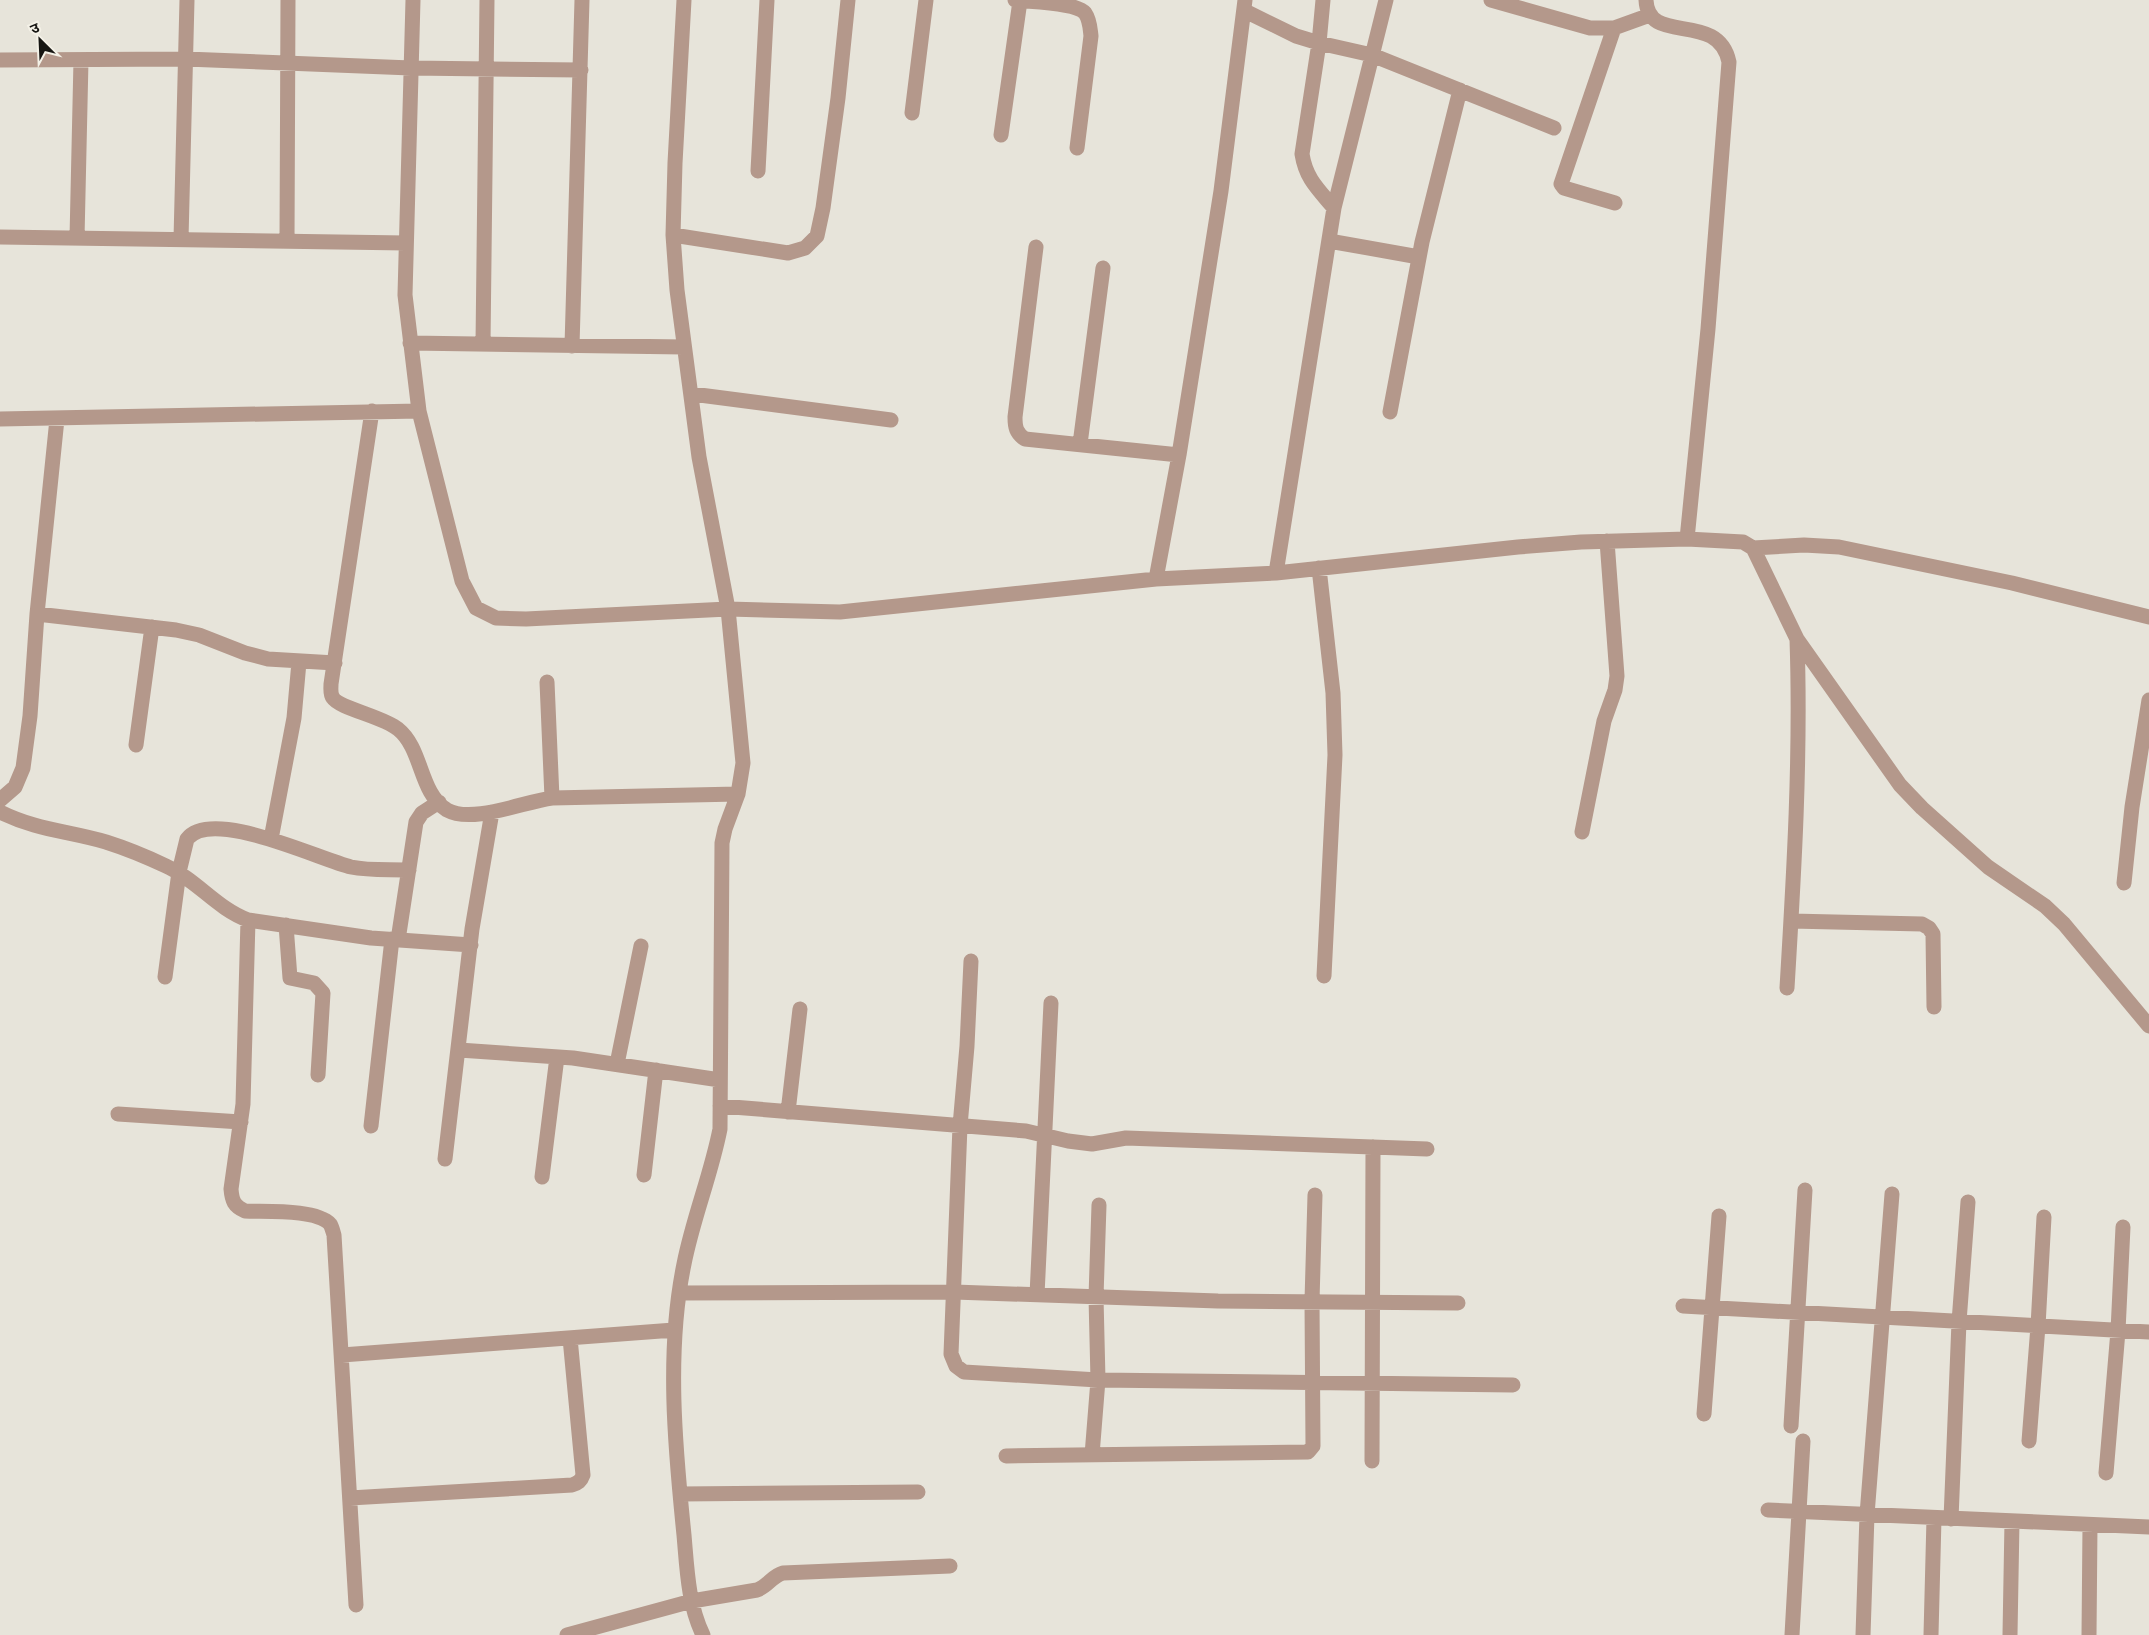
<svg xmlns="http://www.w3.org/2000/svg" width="2149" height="1635" font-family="'Asap Condensed','Noto Sans Devanagari',sans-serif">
	<rect width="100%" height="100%" fill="#e7e4da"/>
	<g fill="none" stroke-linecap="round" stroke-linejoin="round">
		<!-- minor -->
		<path stroke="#b4988b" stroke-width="15" d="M 413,0 L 405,295 L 419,411 L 462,581 L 476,608 L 496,618 L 526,619 L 728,609 L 840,612 L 1156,579 L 1276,573 L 1518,547 L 1581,542 L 1687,539 L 1743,542 L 1753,548 L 1797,639 L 1900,785 L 1922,808 L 1988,867 L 2045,906 L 2064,924 L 2149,1026
			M 684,0 L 675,163 L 673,235 L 677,290 L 699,457 L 728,609 L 743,763 L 738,794 L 725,829 L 722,843 L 720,1129 C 711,1175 693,1218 684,1264 C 666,1351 675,1447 684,1535 C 687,1569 688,1604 703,1635
			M 1015,0 C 1030,2 1075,2 1085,13 C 1090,20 1090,28 1091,36 L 1077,148
			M 1323,0 L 1319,43 L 1302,154 C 1306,179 1318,189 1334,208
			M 1491,0 L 1590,28 L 1614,28 L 1650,15
			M 1646,0 C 1648,47 1718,9 1729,62 L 1708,329 L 1687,539
			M 1245,11 L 1296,36 L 1319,43 L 1372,55 L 1554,128
			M 1614,28 L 1561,184 L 1564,188 L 1615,203
			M 0,60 L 186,59 L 411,68 L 581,70
			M 912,113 L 926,0
			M 1001,135 L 1020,1
			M 758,171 L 767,0
			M 673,235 L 788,253 L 805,248 L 817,236 L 823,208 L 838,98 L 848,0
			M 0,237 L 406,243
			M 77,238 L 81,60
			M 181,239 L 187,0
			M 287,241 L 288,0
			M 1329,241 L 1419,257
			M 1036,247 L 1015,417 C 1015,427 1016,433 1025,439 L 1179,455
			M 410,343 L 684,347
			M 483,344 L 487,0
			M 572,346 L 582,0
			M 692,394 L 891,420
			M 372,411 L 331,684 C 331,689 330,694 333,698 C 339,708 384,717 398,729 C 423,749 419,793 447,810 C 472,824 523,802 552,798 L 738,794
			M 1390,412 L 1422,242 L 1460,90
			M 0,419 L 419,411
			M 1080,444 L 1103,268
			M 1753,548 L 1804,545 L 1839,547 L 2012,583 L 2149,617
			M 1319,568 L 1333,693 L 1335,755 L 1324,976
			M 1276,573 L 1334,208 L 1386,0
			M 1156,579 L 1179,455 L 1221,191 L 1245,0
			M 37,614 L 176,630 L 199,635 L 245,653 L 268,659 L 335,663
			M 547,682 L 552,798
			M 136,745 L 152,627
			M 0,800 L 15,787 L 23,768 L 30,716 L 37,614 L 57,419
			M 0,812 C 36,830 68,831 106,842 C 125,848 147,857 166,866 C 197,880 216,908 248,920 L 371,938 L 471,945
			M 1582,832 L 1604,721 L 1615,690 L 1617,676 L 1607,541
			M 271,839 L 294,718 L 299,662
			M 2124,883 L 2132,807 L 2149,700
			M 248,920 L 243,1104 L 231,1189 C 232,1201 234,1206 245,1211 C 266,1212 316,1209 330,1224 C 332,1227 333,1232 334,1235 L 356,1605
			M 1791,921 L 1922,924 L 1929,928 L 1933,934 L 1934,1007
			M 286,925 L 290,978 L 314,983 L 323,993 L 318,1075
			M 398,940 L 416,822 L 422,813 L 439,802
			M 971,961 L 967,1046 L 960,1126 L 951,1354 L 956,1366 L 964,1372 L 1098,1380 L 1513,1385
			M 165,977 L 179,872 L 187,839 C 212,807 318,859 351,867 C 370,871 390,869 409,870
			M 1787,988 C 1794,872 1801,756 1797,639
			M 459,1050 L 573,1058 L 720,1080
			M 617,1064 L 641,946
			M 720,1106 L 1026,1131 L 1068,1141 L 1092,1144 L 1126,1138 L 1427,1149
			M 788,1112 L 800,1009
			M 118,1114 L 241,1122
			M 371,1126 L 392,939
			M 445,1159 L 472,929 L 492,812
			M 644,1175 L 656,1070
			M 542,1177 L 557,1057
			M 679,1293 L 954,1292 L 1218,1301 L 1458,1303
			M 1037,1295 L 1051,1003
			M 1683,1306 L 2149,1332
			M 342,1355 L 674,1330
			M 1704,1414 L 1719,1216
			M 1791,1426 L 1805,1190
			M 2029,1441 L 2038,1326 L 2044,1217
			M 1092,1455 L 1098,1380 L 1096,1297 L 1099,1205
			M 1006,1456 L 1308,1452 L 1313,1446 L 1312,1301 L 1315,1195
			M 1372,1461 L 1373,1147
			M 2106,1473 L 2118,1331 L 2123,1227
			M 680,1494 L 918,1492
			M 350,1498 L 572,1485 C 578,1483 581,1481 583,1475 L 570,1338
			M 1768,1510 L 2149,1527
			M 1951,1519 L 1959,1322 L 1968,1202
			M 567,1635 L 692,1601 L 757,1590 C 768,1586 772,1576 783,1573 L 950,1566
			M 1792,1635 L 1803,1441
			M 1863,1635 L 1867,1515 L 1892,1194
			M 1931,1635 L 1934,1518
			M 2010,1635 L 2012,1521
			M 2089,1635 L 2090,1525"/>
	</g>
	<!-- north arrow -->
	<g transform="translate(40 40) rotate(336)" stroke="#f4f1e7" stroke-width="4" paint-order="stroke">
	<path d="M0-4L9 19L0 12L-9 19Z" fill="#161512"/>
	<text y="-8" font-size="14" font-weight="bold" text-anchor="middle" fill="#161512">उ</text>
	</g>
</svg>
